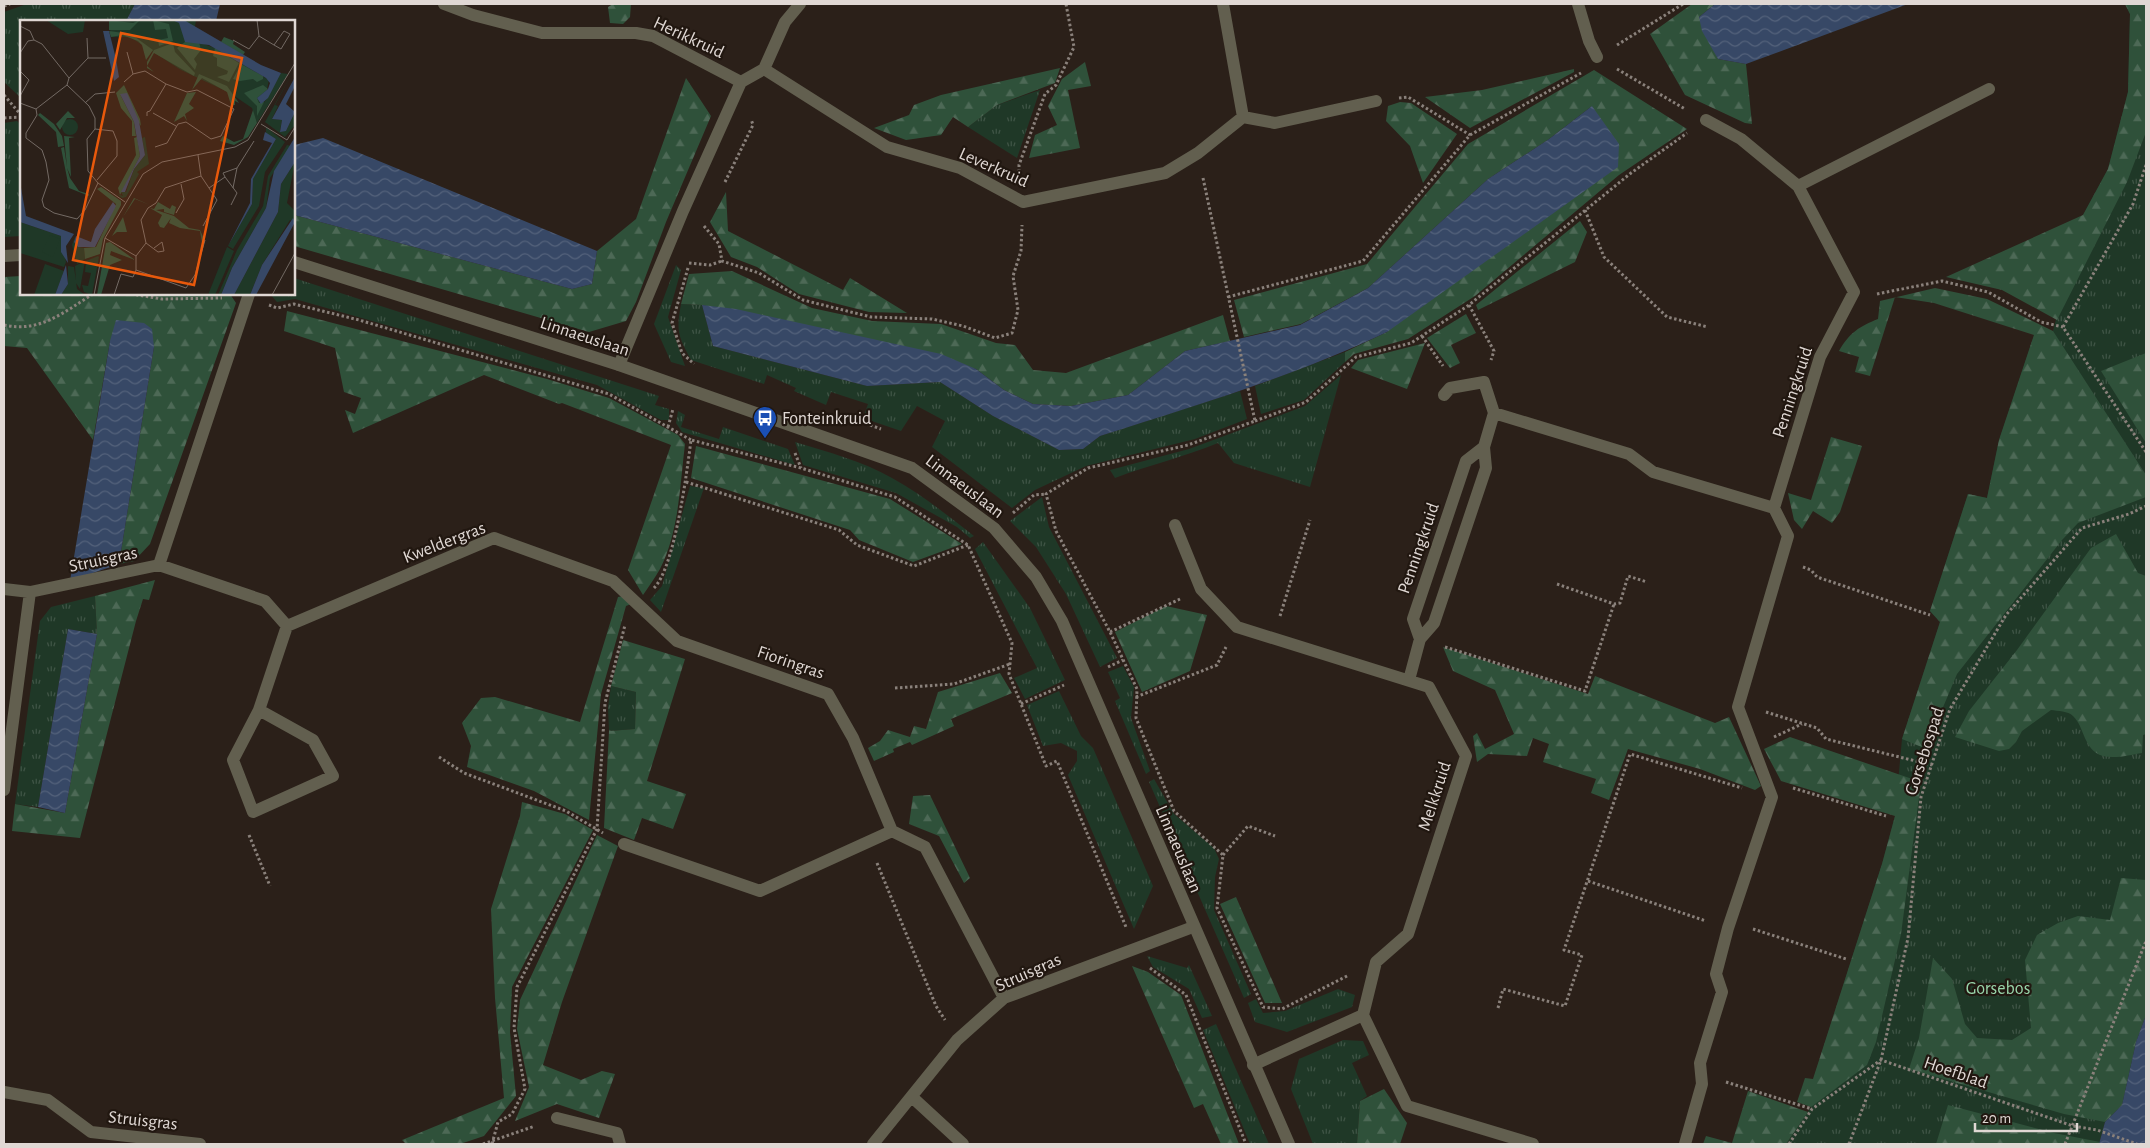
<svg xmlns="http://www.w3.org/2000/svg" width="2150" height="1148" font-family="'Alegreya Sans',sans-serif">
	<defs>
		<pattern id="grass-tufts" width="24" height="20" patternUnits="userSpaceOnUse" patternTransform="scale(1.25)"><rect width="24" height="20" fill="#1f3827"/><path d="M3 7l-1-3M5 7V3M7 7l1-3M15 17l-1-3M17 17v-4M19 17l1-3" fill="none" stroke="#3f5445"/></pattern>
		<pattern id="forest-firs" width="22" height="20" patternUnits="userSpaceOnUse" patternTransform="scale(1.25)"><rect width="22" height="20" fill="#2f513a"/><path d="M5 1l3.5 6h-7zM16 11l3.5 6h-7z" fill="#4d6956"/></pattern>
		<pattern id="water-waves" width="16" height="10" patternUnits="userSpaceOnUse" patternTransform="scale(1.25)"><rect width="16" height="10" fill="#374866"/><path d="M0 5q4-4 8 0t8 0" fill="none" stroke="#54627b"/></pattern>
	</defs>
	<rect width="100%" height="100%" fill="#2b2019"/>
	<!-- grass -->
	<path fill="url(#grass-tufts)" d="M 27,4 L 135,4 L 126,21 L 21,21 L 21,98 L 4,82 L 4,12 Z
		M 2125,4 L 2146,4 L 2146,1015 L 2136,1042 L 2122,1105 L 2105,1122 L 2099,1144 L 1786,1144 L 1811,1107 L 1813,1080 L 1882,864 L 1895,816 L 1902,739 L 1940,622 L 1930,611 L 1968,494 L 1987,498 L 1999,440 L 2034,335 L 2053,331 L 2083,215 L 2108,169 L 2128,92 L 2130,14 Z
		M 1040,90 L 1017,158 L 968,127 L 997,105 Z
		M 17,121 L 21,125 L 21,236 L 4,237 L 4,123 Z
		M 676,265 L 681,270 L 668,317 L 685,366 L 671,362 L 654,324 Z
		M 294,278 L 659,396 L 655,405 L 669,409 L 669,420 L 661,420 L 597,385 L 295,299 L 277,302 L 270,294 L 294,294 Z
		M 681,304 L 702,305 L 713,346 L 867,386 L 940,382 L 993,416 L 1059,450 L 1083,449 L 1100,436 L 1240,391 L 1247,419 L 1195,439 L 1086,466 L 1035,490 L 1012,508 L 932,447 L 945,421 L 917,406 L 901,431 L 863,418 L 868,404 L 831,392 L 826,405 L 794,391 L 796,388 L 767,375 L 764,384 L 691,360 C 678,336 676,331 681,304 Z
		M 1345,352 L 1345,362 L 1304,400 L 1261,414 L 1255,386 Z
		M 1341,375 L 1310,487 L 1234,463 L 1218,443 C 1184,457 1149,465 1115,478 L 1110,470 L 1189,449 L 1305,406 Z
		M 678,411 L 685,415 L 681,427 L 719,439 L 723,427 L 788,449 L 795,465 L 682,432 L 676,423 Z
		M 795,442 C 828,452 862,461 892,478 C 921,494 947,515 974,536 L 970,538 L 957,527 L 896,493 L 803,465 Z
		M 690,486 L 704,488 L 661,612 L 650,600 L 662,586 Z
		M 1042,497 L 1049,527 L 1117,658 L 1100,667 L 1066,594 L 1036,547 L 1010,521 Z
		M 983,542 L 1030,608 L 1065,680 L 1025,699 L 1014,678 L 1037,668 L 975,549 Z
		M 95,596 L 97,634 L 68,629 L 38,807 L 15,804 L 40,621 L 51,607 Z
		M 1123,666 L 1134,687 L 1131,718 L 1150,771 L 1146,774 L 1115,701 L 1120,698 L 1108,672 Z
		M 611,686 L 636,692 L 635,729 L 609,731 L 608,707 Z
		M 1059,691 L 1081,736 L 1093,748 L 1153,886 L 1134,929 L 1068,775 L 1077,761 L 1077,751 L 1061,743 L 1043,746 L 1027,705 Z
		M 1154,779 L 1174,814 L 1214,848 L 1219,859 L 1215,877 L 1214,910 L 1251,994 L 1244,998 L 1149,782 Z
		M 1147,956 L 1187,968 L 1189,965 L 1212,1016 L 1202,1018 L 1189,989 L 1153,967 Z
		M 1338,989 L 1355,995 L 1352,1007 L 1287,1032 L 1255,1022 L 1248,1003 L 1256,999 L 1263,1013 L 1285,1011 Z
		M 1216,1024 L 1269,1144 L 1250,1144 L 1203,1030 Z
		M 1343,1040 L 1363,1041 L 1369,1055 L 1352,1063 L 1367,1096 L 1360,1101 L 1357,1144 L 1313,1144 L 1291,1089 L 1299,1059 Z"/>
	<!-- forest -->
	<path fill="url(#forest-firs)" d="M 613,4 L 631,4 L 630,17 L 623,24 L 610,23 L 608,7 Z
		M 1692,4 L 1715,4 L 1699,17 L 1718,59 L 1746,64 L 1752,124 L 1745,123 L 1685,95 L 1650,34 Z
		M 2125,4 L 2146,4 L 2146,132 L 2127,182 L 2057,320 L 2002,290 L 1946,277 L 2083,215 L 2108,169 L 2128,92 L 2130,14 Z
		M 1085,62 L 1091,86 L 1068,90 L 1080,148 L 1029,158 L 1035,135 L 1057,125 L 1048,106 L 1062,79 Z
		M 1060,68 L 1055,83 L 997,105 L 968,127 L 953,117 L 941,135 L 906,140 L 874,128 L 909,115 L 914,105 L 941,95 Z
		M 1574,69 L 1574,72 L 1470,128 L 1425,97 L 1482,90 Z
		M 1594,70 L 1687,129 L 1619,175 L 1475,296 L 1408,339 L 1354,354 L 1345,362 L 1345,352 L 1387,332 L 1592,106 L 1549,139 L 1488,179 L 1368,288 L 1301,324 L 1244,337 L 1234,300 L 1367,264 L 1468,144 Z
		M 686,78 L 711,116 L 666,222 L 636,302 L 626,321 L 589,332 L 294,246 L 294,215 L 572,289 L 592,284 L 597,251 L 636,219 Z
		M 1400,102 L 1411,103 L 1457,134 L 1423,183 L 1410,146 L 1386,121 L 1388,106 Z
		M 726,192 L 728,231 L 843,290 L 850,278 L 907,313 L 869,312 L 799,294 L 757,267 L 731,257 L 710,222 Z
		M 1580,221 L 1587,232 L 1575,262 L 1478,310 L 1476,305 Z
		M 732,271 L 812,308 L 872,321 L 941,324 L 996,343 L 1015,345 L 1033,370 L 1066,373 L 1223,315 L 1230,341 L 1185,351 L 1128,395 L 1071,406 L 1033,404 L 1004,390 L 976,369 L 702,305 L 681,304 L 689,274 Z
		M 21,276 L 21,294 L 230,294 L 236,303 L 150,544 L 134,561 L 119,564 L 154,347 L 110,341 L 93,440 L 27,348 L 4,346 L 4,277 Z
		M 1935,288 L 1987,299 L 2053,331 L 2146,475 L 2146,497 L 2078,523 L 2062,540 L 1957,674 L 1941,712 L 1929,750 L 1902,739 L 1940,622 L 1930,611 L 1968,494 L 1987,498 L 1999,440 L 2034,335 L 1934,303 L 1895,297 L 1870,376 L 1855,372 L 1859,357 L 1839,351 C 1849,333 1860,326 1878,319 L 1880,301 Z
		M 287,311 L 547,379 L 609,398 L 678,435 L 685,444 C 680,485 679,532 660,569 C 655,578 649,586 643,595 L 628,570 L 671,445 L 562,403 L 559,404 L 484,375 L 353,433 L 345,410 L 355,414 L 361,398 L 344,392 L 335,348 L 284,331 Z
		M 1466,314 L 1476,333 L 1451,345 L 1460,363 L 1450,368 L 1427,338 Z
		M 1425,343 L 1407,389 L 1351,368 L 1358,360 Z
		M 2146,353 L 2146,443 L 2101,371 Z
		M 1831,437 L 1862,446 L 1840,512 L 1832,523 L 1813,511 L 1802,529 L 1794,520 L 1788,493 L 1811,500 Z
		M 696,446 L 890,499 L 962,544 L 913,562 L 859,540 L 850,530 L 691,478 Z
		M 2116,534 L 2138,573 L 2146,576 L 2146,734 L 2143,735 L 2142,753 C 2130,755 2115,759 2103,756 C 2083,750 2085,727 2073,716 C 2068,711 2058,711 2051,710 L 2022,731 L 2016,742 L 2009,749 L 1999,751 L 1955,737 L 1969,711 L 2017,650 L 2091,548 Z
		M 155,580 L 149,600 L 143,599 L 136,621 L 80,838 L 12,831 L 15,804 L 65,813 L 97,634 L 95,596 Z
		M 624,596 L 631,604 L 626,606 L 601,694 L 589,820 L 534,791 L 467,767 L 471,746 L 462,723 L 481,698 L 495,697 L 580,722 L 618,597 Z
		M 1166,606 L 1207,615 L 1190,671 L 1142,692 L 1115,632 Z
		M 623,640 L 685,659 L 647,781 L 686,794 L 673,829 L 642,818 L 634,840 L 604,828 L 609,731 L 635,729 L 636,692 L 611,686 Z
		M 1443,647 L 1588,694 L 1595,676 L 1715,723 L 1729,717 L 1761,786 L 1755,790 L 1700,769 L 1628,749 L 1609,800 L 1591,793 L 1596,779 L 1543,762 L 1549,744 L 1533,738 L 1527,756 L 1488,754 L 1477,762 L 1473,736 L 1477,733 L 1485,749 L 1514,734 L 1495,690 L 1453,671 Z
		M 1000,673 L 1012,693 L 951,719 L 954,726 L 912,745 L 910,742 L 893,749 L 894,752 L 874,761 L 868,748 L 880,741 L 888,730 L 910,737 L 914,726 L 926,729 L 938,692 Z
		M 1790,737 L 1921,782 L 1901,934 L 1876,1042 L 1867,1065 L 1811,1107 L 1797,1102 L 1805,1078 L 1813,1079 L 1882,864 L 1895,816 L 1781,781 L 1764,749 Z
		M 930,795 L 970,878 L 964,883 L 939,836 L 909,824 L 913,796 Z
		M 522,802 L 565,814 L 593,830 L 512,987 L 510,1032 L 516,1096 L 484,1136 L 460,1144 L 406,1144 L 402,1140 L 504,1098 L 495,998 L 491,909 L 520,816 Z
		M 597,835 L 618,846 L 562,1002 L 543,1065 L 581,1080 L 602,1071 L 615,1074 L 599,1118 L 557,1104 L 515,1121 L 529,1087 L 517,1029 L 520,1000 Z
		M 2121,878 L 2146,880 L 2146,1015 L 2136,1042 L 2122,1105 L 2105,1122 L 2064,1114 L 1909,1069 L 1919,1038 L 1933,958 L 1952,979 L 1965,1024 L 1977,1038 L 2012,1040 L 2031,1028 L 2025,960 L 2037,935 L 2058,923 L 2078,916 L 2110,920 Z
		M 1236,897 L 1282,1003 L 1265,1003 L 1220,904 Z
		M 1132,966 L 1148,972 L 1181,995 L 1239,1144 L 1221,1144 L 1203,1104 L 1194,1108 Z
		M 1384,1089 L 1407,1123 L 1400,1144 L 1357,1144 L 1360,1101 Z
		M 1748,1091 L 1808,1112 L 1786,1144 L 1703,1144 L 1706,1136 L 1732,1143 Z
		M 1948,1105 L 2054,1133 L 2100,1142 L 2099,1144 L 1936,1144 Z"/>
	<!-- water -->
	<path fill="url(#water-waves)" d="M 135,4 L 220,4 L 216,21 L 126,21 Z
		M 1715,4 L 1908,4 L 1746,64 L 1718,59 L 1702,31 L 1699,17 Z
		M 1592,106 L 1619,144 L 1618,167 L 1387,332 C 1295,376 1197,405 1100,436 L 1083,449 L 1059,450 L 993,416 L 940,382 L 867,386 L 713,346 L 702,305 L 736,309 L 941,354 L 976,369 L 1004,390 L 1033,404 L 1071,406 L 1128,395 L 1185,351 L 1300,325 L 1368,288 L 1488,179 L 1549,139 Z
		M 323,138 L 597,251 L 592,284 L 572,289 L 294,215 L 294,145 Z
		M 116,320 L 144,323 L 152,329 L 154,347 L 119,564 L 70,581 L 110,341 Z
		M 68,629 L 97,634 L 65,813 L 38,807 Z
		M 2146,1015 L 2146,1144 L 2099,1144 L 2105,1122 L 2122,1105 L 2136,1042 Z"/>
	<g fill="none" stroke-linecap="round" stroke-linejoin="round">
		<!-- path -->
		<path stroke="#8a817b" stroke-width="3" stroke-dasharray="2.5 2.5" stroke-linecap="butt" d="M 4,6 L 10,4
			M 1617,45 L 1683,4
			M 1617,69 L 1685,109
			M 4,95 L 21,115
			M 1399,98 L 1408,97 L 1470,135
			M 4,118 L 21,117
			M 2146,165 L 2133,204 L 2063,327 L 2146,452
			M 1019,172 L 1019,165 L 1045,94 L 1056,85 L 1074,47 L 1066,4
			M 1203,178 L 1255,421 L 1188,445 L 1088,468 L 1046,494 L 1056,531 L 1110,632 L 1137,689 L 1136,718 L 1174,811 L 1223,855 L 1217,908 L 1263,1007 L 1282,1009 L 1349,975
			M 725,182 L 753,125 L 751,119
			M 1585,210 L 1604,257 L 1667,317 L 1708,327
			M 704,226 L 719,244 L 722,261 L 759,273 L 803,300 L 871,317 L 932,319 L 963,326 L 995,338 L 1012,333 L 1018,310 L 1013,276 L 1021,251 L 1022,225
			M 689,263 L 710,265 L 722,261
			M 688,268 L 672,323 L 682,353 L 694,364
			M 131,294 L 162,299 L 222,298
			M 1877,294 L 1942,281 L 1988,292 L 2041,322 L 2063,327
			M 1228,297 L 1363,261 L 1470,135 L 1581,73
			M 269,305 L 277,308 L 294,304 L 359,320 L 609,394 L 691,440
			M 1469,305 L 1494,351 L 1491,360
			M 4,325 C 40,333 64,312 93,294
			M 1422,336 L 1443,366
			M 856,420 L 881,429
			M 1255,421 L 1306,402 L 1356,357 L 1411,343 L 1469,305 L 1631,173 L 1687,133
			M 668,427 L 673,409
			M 795,453 L 801,468
			M 686,482 L 839,530 L 857,545 L 914,566 L 968,545
			M 1013,513 L 1034,495 L 1046,494
			M 1803,567 L 1811,570 L 1817,577 L 1930,615
			M 1557,584 L 1614,604 L 1620,603 L 1628,576 L 1647,582
			M 654,588 C 675,567 687,471 691,440 L 801,468 L 895,497 L 968,545 L 1012,643 L 1009,674 L 1046,766 L 1057,761 L 1126,927
			M 1280,616 L 1310,520
			M 1110,632 L 1180,599
			M 1445,647 L 1585,691 L 1614,604
			M 1108,667 L 1123,660
			M 895,688 L 954,684 L 1010,664
			M 1136,697 L 1217,665 L 1226,647
			M 1021,704 L 1064,685
			M 1766,712 L 1817,728 L 1826,739 L 1932,765
			M 1774,737 L 1802,724
			M 439,757 L 464,773 L 566,811 L 603,833
			M 1793,788 L 1886,816
			M 249,835 L 270,886
			M 1223,855 L 1248,826 L 1275,836
			M 877,863 L 936,1006 L 945,1020
			M 1588,881 L 1706,921
			M 1753,929 L 1846,959
			M 1150,968 L 1186,995 L 1246,1144
			M 1498,1008 L 1503,989 L 1565,1006 L 1582,955 L 1564,950 L 1630,754 L 1742,788
			M 1726,1082 L 1812,1109
			M 483,1144 L 535,1126
			M 492,1144 L 498,1122 L 512,1114 L 525,1089 L 514,1028 L 517,987 L 597,829 L 605,703 L 625,625
			M 1789,1144 L 1812,1109 L 1881,1060 L 2073,1126 L 2097,1130 L 2137,1144
			M 1849,1144 L 1881,1060 L 1908,938 L 1921,797 L 1950,709 L 2006,615 L 2082,528 L 2129,514 L 2146,506
			M 2065,1144 L 2146,941"/>
		<!-- service -->
		<path stroke="#625f4f" stroke-width="12" d="M 4,256 L 21,255"/>
		<!-- minor -->
		<path stroke="#625f4f" stroke-width="12" d="M 444,4 L 473,15 L 542,33 L 636,33 L 653,36 L 741,82
			M 1578,4 L 1589,41 L 1597,57
			M 764,69 L 887,147 L 960,168 L 1023,202 L 1165,173 L 1198,153 L 1243,117 L 1223,4
			M 1243,117 L 1275,123 L 1376,101
			M 1798,186 L 1989,89
			M 619,365 L 683,211 L 741,82 L 764,69 L 785,22 L 800,4
			M 1494,413 L 1629,454 L 1653,472 L 1774,508
			M 1175,525 L 1201,589 L 1237,627 L 1429,687 L 1466,756 L 1408,934 L 1376,962 L 1363,1015 L 1407,1106 L 1533,1144
			M 159,565 L 265,601 L 287,626 L 494,538 L 613,581 L 677,641 L 828,694 L 853,738 L 892,831 L 925,847 L 1004,998
			M 4,589 L 30,592
			M 1420,639 L 1413,619 L 1466,461 L 1484,447
			M 1409,680 L 1420,639 L 1434,623 L 1486,468 L 1484,447 L 1494,413 L 1484,382 L 1450,388 L 1444,395
			M 259,710 L 313,740 L 333,776 L 253,812 L 233,760 L 259,710 L 287,626
			M 4,790 L 30,592 L 159,565 L 249,294
			M 624,844 L 760,891 L 892,831
			M 1253,1065 L 1363,1015
			M 4,1092 L 48,1100 L 91,1132 L 200,1144
			M 912,1097 L 963,1144
			M 557,1118 L 617,1133 L 620,1144
			M 873,1144 L 957,1040 L 1004,998 L 1193,927
			M 1685,1144 L 1702,1084 L 1700,1063 L 1722,992 L 1716,974 L 1728,928 L 1772,797 L 1738,707 L 1788,536 L 1774,508 L 1820,357 L 1854,292 L 1798,186 L 1741,139 L 1706,120"/>
		<!-- tertiary -->
		<path stroke="#625f4f" stroke-width="12" d="M 294,262 L 619,365 L 912,468 L 994,528 L 1036,577 L 1062,621 L 1289,1144"/>
	</g>
	<!-- icons -->
	<defs>
		<g id="bus-pin" transform="scale(1.25)"><path d="M0 17L-7.5 6A9.5 9.5 0 1 1 7.5 6Z" fill="#1a4fb4" stroke="#211710"/><path d="M-5-6H5V4H4V6H2V4H-2V6H-4V4H-5ZM-3.5-4V0h7V-4ZM-3.5 1.2v1.5H-2V1.2ZM2 1.2v1.5H3.5V1.2Z" fill="#fff"/></g>
	</defs>
	<g fill-rule="evenodd">
		<use href="#bus-pin" x="765" y="418"/>
	</g>
	<g text-anchor="middle" stroke-width="4.5" stroke-linejoin="round" paint-order="stroke">
		<!-- street labels -->
		<g font-size="18" fill="#e0d8d4" stroke="#211710">
			<text transform="translate(689 37) rotate(25)" y="6">Herikkruid</text>
			<text transform="translate(994 167) rotate(24)" y="6">Leverkruid</text>
			<text transform="translate(585 336) rotate(18)" y="6">Linnaeuslaan</text>
			<text transform="translate(1792 392) rotate(-72)" y="6">Penningkruid</text>
			<text transform="translate(965 486) rotate(37)" y="6">Linnaeuslaan</text>
			<text transform="translate(444 542) rotate(-21)" y="6">Kweldergras</text>
			<text transform="translate(1418 548) rotate(-71)" y="6">Penningkruid</text>
			<text transform="translate(103 559) rotate(-12)" y="6">Struisgras</text>
			<text transform="translate(791 662) rotate(19)" y="6">Fioringras</text>
			<text transform="translate(1924 751) rotate(-72)" y="6">Gorsebospad</text>
			<text transform="translate(1434 796) rotate(-72)" y="6">Melkkruid</text>
			<text transform="translate(1179 849) rotate(67)" y="6">Linnaeuslaan</text>
			<text transform="translate(1028 972) rotate(-24)" y="6">Struisgras</text>
			<text transform="translate(1956 1072) rotate(19)" y="6">Hoefblad</text>
			<text transform="translate(143 1120) rotate(6)" y="6">Struisgras</text>
		</g>
		<!-- poi labels -->
		<g font-size="18" fill="#e0d8d4" stroke="#211710" text-anchor="start">
			<text x="782" y="424">Fonteinkruid</text>
		</g>
		<!-- park labels -->
		<g font-size="18" fill="#99d6ab" stroke="#211710">
			<text x="1998" y="994">Gorsebos</text>
		</g>
	</g>
	<!-- overview -->
	<g transform="translate(20 20)">
		<rect width="275" height="275" fill="#2b2019"/>
		<path d="M 26,0 L 65,0 L 63,12 L 48,14 ZM 89,0 L 176,0 L 173,20 L 195,28 L 249,60 L 244,83 L 261,53 L 268,54 L 237,103 L 232,88 L 210,73 L 161,50 L 110,17 L 91,17 ZM 275,48 L 255,85 L 258,86 L 252,99 L 262,100 L 260,111 L 266,111 L 275,92 L 275,105 L 265,117 L 245,102 ZM42 107a8 8 0 1 1 16 0a8 8 0 1 1-16 0ZM 246,107 L 265,122 L 245,152 L 239,186 L 213,229 L 208,226 L 232,184 L 233,159 L 256,119 L 246,115 ZM 125,117 L 129,144 L 117,152 L 119,154 L 106,177 L 102,178 L 97,174 L 103,176 L 101,172 L 106,172 L 114,149 L 125,135 L 122,118 ZM 275,142 L 267,183 L 275,191 L 275,202 L 270,200 L 242,245 L 230,275 L 214,275 L 258,192 L 261,164 ZM 0,202 L 41,216 L 46,242 L 44,247 L 0,233 ZM 55,217 L 58,227 L 64,228 L 65,239 L 57,244 L 52,225 ZM 207,227 L 214,231 L 195,275 L 188,275 ZM 78,236 L 79,237 L 72,275 L 64,272 L 62,265 L 68,266 L 71,253 L 65,252 L 66,241 ZM 65,241 L 60,269 L 56,263 L 55,246 ZM 48,246 L 54,247 L 57,269 L 65,275 L 41,275 L 48,264 Z" fill="#1f3827"/>
		<path d="M 89,0 L 113,3 L 120,0 L 110,10 L 89,10 ZM 133,0 L 149,4 L 153,21 L 139,26 L 138,20 L 148,18 L 146,9 L 135,10 ZM 89,11 L 111,14 L 133,30 L 126,40 L 122,25 L 118,21 L 102,15 L 91,17 ZM 204,17 L 214,21 L 213,24 L 225,32 L 223,35 L 201,22 ZM 173,20 L 179,22 L 181,30 L 174,39 L 177,44 L 175,50 L 157,28 L 165,22 ZM 153,23 L 155,32 L 175,53 L 174,56 L 134,33 L 127,46 L 134,52 L 127,48 L 127,42 L 134,30 ZM 195,28 L 219,43 L 209,62 L 197,57 L 207,54 L 208,51 L 197,46 L 197,38 L 193,36 ZM 221,44 L 243,56 L 243,59 L 237,62 L 233,59 L 220,61 L 213,59 ZM 179,54 L 207,66 L 219,83 L 215,81 L 215,85 L 211,85 L 207,72 L 182,58 L 172,70 ZM 104,65 L 120,99 L 121,106 L 100,74 L 114,102 L 116,116 L 112,116 L 112,101 L 101,88 L 96,73 ZM 243,65 L 248,69 L 237,78 L 239,83 L 244,82 L 237,96 L 237,86 L 224,73 ZM 176,72 L 169,84 L 174,88 L 165,94 L 167,101 L 164,96 L 154,102 L 167,73 ZM 233,90 L 237,103 L 228,117 L 214,125 L 200,121 L 203,116 L 214,122 L 223,119 ZM 48,91 L 55,98 L 47,98 L 40,110 L 36,104 ZM 20,93 L 34,104 L 42,116 L 44,126 L 38,127 L 36,112 L 18,95 ZM 44,116 L 55,117 L 49,118 L 51,157 L 47,148 L 50,158 L 59,171 L 69,174 L 69,176 L 49,168 L 41,128 L 44,127 L 47,147 ZM 117,117 L 120,136 L 100,175 L 98,168 L 116,135 L 114,118 ZM 81,167 L 101,181 L 101,185 L 83,219 L 80,234 L 65,239 L 64,228 L 76,227 L 96,184 L 77,169 ZM 114,178 L 130,185 L 115,179 L 103,197 L 107,212 L 97,212 L 92,216 ZM 138,182 L 150,189 L 152,185 L 156,187 L 154,195 L 144,192 L 144,189 L 136,190 L 154,196 L 169,208 L 180,210 L 185,221 L 182,223 L 180,211 L 160,208 L 149,203 L 151,198 L 144,208 L 140,207 L 138,203 L 142,195 L 130,188 L 134,189 ZM 90,222 L 115,240 L 91,231 L 90,235 L 102,240 L 90,245 L 81,275 L 77,275 L 86,223 Z" fill="#2f513a"/>
		<path d="M 267,125 L 271,126 L 250,158 L 246,188 L 212,248 L 201,275 L 198,275 L 217,230 L 243,186 L 248,156 Z" fill="#1f3827"/>
		<path d="M 30,215 L 40,219 L 33,237 L 22,232 ZM 25,244 L 44,251 L 35,275 L 14,275 Z" fill="#1f3827"/>
		<path d="M 152,0 L 164,0 L 241,45 L 261,53 L 248,78 L 241,84 L 237,78 L 248,69 L 250,63 L 246,58 L 189,25 L 165,22 L 159,3 ZM 83,11 L 89,11 L 96,39 L 99,57 L 94,61 ZM 275,57 L 275,66 L 266,84 L 275,92 L 266,111 L 260,112 L 262,100 L 252,99 ZM 107,73 L 119,101 L 125,135 L 114,149 L 105,172 L 101,172 L 120,136 L 114,102 L 100,74 ZM 245,112 L 256,119 L 233,159 L 232,184 L 208,226 L 230,183 L 231,159 L 252,123 L 243,120 ZM 275,117 L 275,142 L 261,164 L 258,192 L 214,275 L 201,275 L 212,248 L 246,188 L 254,151 ZM 0,162 L 6,196 L 54,214 L 46,226 L 48,243 L 41,232 L 41,216 L 0,202 ZM 93,182 L 96,186 L 75,227 L 58,227 L 54,222 L 56,216 L 71,222 L 75,209 ZM 273,198 L 275,202 L 236,275 L 230,275 L 242,245 ZM 46,245 L 48,264 L 41,275 L 35,275 Z" fill="#374866"/>
		<path fill="none" stroke="#736a64" stroke-width="1" d="M 237,0 L 239,16 L 254,25 L 261,29 L 270,14 L 264,11 L 254,25M 0,6 L 10,11 L 14,20 L 22,24 L 49,58M 213,20 L 229,29 L 239,16M 107,32 L 113,54M 0,33 L 8,21 L 14,20M 68,38 L 86,38M 0,51 L 9,60 L 0,76M 49,58 L 47,65 L 16,89 L 17,95 L 6,113 L 6,118 L 22,130 L 26,142 L 29,160 L 22,180 L 24,187 L 34,193 L 57,199 L 65,190 L 78,163M 49,58 L 68,38 L 67,18M 104,62 L 113,54 L 125,51 L 146,64 L 167,72 L 177,70 L 214,89 L 201,116 L 191,119 L 166,102 L 158,104 L 147,123 L 135,127M 47,65 L 69,86 L 75,98 L 75,109 L 67,119 L 68,151 L 78,163 L 105,182M 0,83 L 16,89M 65,83 L 75,74 L 95,72M 133,93 L 156,106M 127,96 L 127,92 L 130,91 L 146,64M 241,104 L 267,120 L 275,107M 75,109 L 93,111 L 97,121 L 97,136 L 77,160M 178,135 L 181,156 L 197,180 L 183,206M 205,157 L 217,173 L 211,185M 189,168 L 205,157 L 203,153 L 217,148M 213,168 L 217,148 L 234,121M 156,193 L 164,179 L 161,164M 85,218 L 116,236 L 116,250 L 166,268 L 175,255 L 185,220M 126,223 L 138,232 L 144,231 L 142,222 L 134,228M 116,236 L 126,223 L 121,200 L 128,188 L 136,183 L 145,168 L 181,156M 74,275 L 85,218 L 123,154 L 142,142 L 215,127 L 228,120 L 275,43M 94,275 L 101,254 L 113,257 L 116,250M 252,275 L 275,233"/>
		<path fill="#e8590c" fill-opacity="0.15" stroke="#e8590c" stroke-width="2.5" d="M 101,13 L 222,38 L 174,265 L 53,240 Z"/>
		<rect width="275" height="275" fill="none" stroke="#e0d8d4" stroke-width="2.5"/>
	</g>
	<!-- border -->
	<rect width="2150" height="1148" fill="none" stroke="#e0d8d4" stroke-width="10"/>
	<!-- scale -->
	<path d="M1975 1123v8h102v-8" fill="none" stroke="#e0d8d4" stroke-width="2.5"/>
	<text x="1982" y="1123" font-size="15" fill="#e0d8d4" stroke="#211710" stroke-width="4" paint-order="stroke">20 m</text>
</svg>
